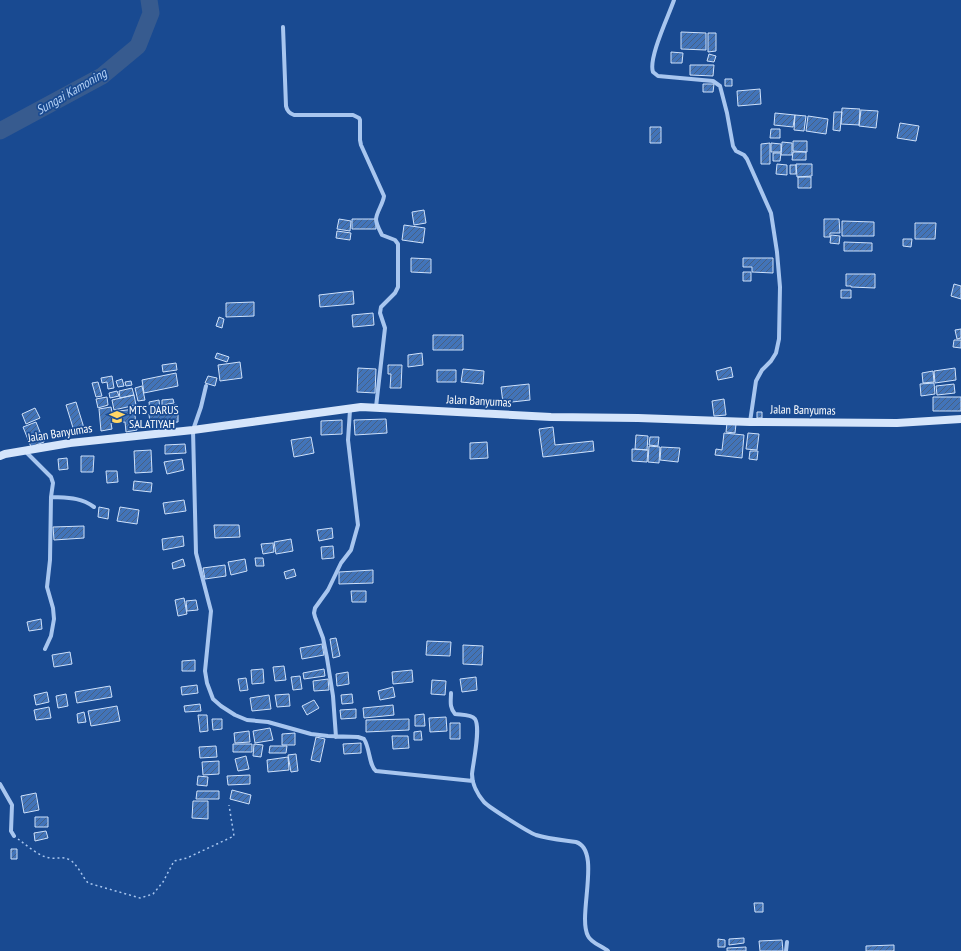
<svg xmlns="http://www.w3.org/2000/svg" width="961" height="951" font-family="'PT Sans Narrow',sans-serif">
	<defs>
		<pattern id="building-hatch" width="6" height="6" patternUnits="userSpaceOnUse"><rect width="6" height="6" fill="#4274b9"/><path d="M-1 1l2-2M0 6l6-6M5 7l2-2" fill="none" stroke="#476082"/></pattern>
	</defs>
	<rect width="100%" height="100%" fill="#194a91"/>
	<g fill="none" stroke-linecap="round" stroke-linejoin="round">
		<!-- river -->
		<path stroke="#375b8f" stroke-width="17" d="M 0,131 L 102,76 L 138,46 L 151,13 L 149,0"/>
	</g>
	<!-- building -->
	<path fill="url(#building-hatch)" stroke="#cee1fb" d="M 681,32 L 706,33 L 706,50 L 681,49 Z
		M 708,33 L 716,33 L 716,51 L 708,52 Z
		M 671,52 L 683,53 L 682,63 L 671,63 Z
		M 709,54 L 716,56 L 714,62 L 707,61 Z
		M 690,65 L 714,65 L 713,76 L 690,75 Z
		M 725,79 L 732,79 L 732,86 L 725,86 Z
		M 703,84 L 714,84 L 713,92 L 703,92 Z
		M 760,89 L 761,104 L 738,106 L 737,91 Z
		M 842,108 L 860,109 L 859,125 L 841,124 Z
		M 861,110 L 878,111 L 876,128 L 859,126 Z
		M 834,112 L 842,112 L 840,131 L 833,130 Z
		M 775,113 L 795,115 L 793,127 L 774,125 Z
		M 795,115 L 806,116 L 804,131 L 794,130 Z
		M 808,116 L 828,119 L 826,134 L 806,131 Z
		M 900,123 L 919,126 L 916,141 L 897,138 Z
		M 650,127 L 661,127 L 661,143 L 650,143 Z
		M 771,129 L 780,129 L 780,138 L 770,138 Z
		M 793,141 L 807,141 L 807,152 L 793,151 Z
		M 782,142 L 792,143 L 792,155 L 781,155 Z
		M 770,143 L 770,164 L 761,164 L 761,144 Z
		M 771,143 L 781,144 L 781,152 L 771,152 Z
		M 793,152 L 806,152 L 806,160 L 792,160 Z
		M 773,153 L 781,153 L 780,161 L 773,161 Z
		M 777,164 L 787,165 L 787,175 L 776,174 Z
		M 796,164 L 812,164 L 812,176 L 797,177 Z
		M 790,165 L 796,165 L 796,174 L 790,174 Z
		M 798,177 L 811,177 L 811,188 L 798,188 Z
		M 424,210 L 426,223 L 414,225 L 412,212 Z
		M 339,219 L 351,221 L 350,231 L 337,229 Z
		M 352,219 L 376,219 L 376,229 L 352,229 Z
		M 824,219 L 839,219 L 840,233 L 830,233 L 830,237 L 824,237 Z
		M 842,221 L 874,222 L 874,236 L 842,236 Z
		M 915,223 L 936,223 L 935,239 L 915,239 Z
		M 404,225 L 425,228 L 423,243 L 402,240 Z
		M 337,231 L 351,233 L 350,240 L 336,238 Z
		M 831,235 L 840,236 L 839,244 L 830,243 Z
		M 903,239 L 912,239 L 911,247 L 903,246 Z
		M 844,242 L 872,243 L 872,251 L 844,251 Z
		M 411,258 L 431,259 L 431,273 L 411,272 Z
		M 743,258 L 773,258 L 773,273 L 752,272 L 752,267 L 743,267 Z
		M 743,272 L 751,272 L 751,281 L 743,281 Z
		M 846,274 L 875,274 L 875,288 L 851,287 L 851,286 L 846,286 Z
		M 954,284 L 961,286 L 961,299 L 951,296 Z
		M 841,290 L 851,290 L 851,298 L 841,298 Z
		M 353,291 L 354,304 L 320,307 L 319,295 Z
		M 254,302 L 254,316 L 226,317 L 226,303 Z
		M 373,313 L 374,325 L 353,327 L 352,315 Z
		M 219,317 L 224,319 L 222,328 L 216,326 Z
		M 961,329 L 961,338 L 957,339 L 955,330 Z
		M 433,335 L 463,335 L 463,350 L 433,350 Z
		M 954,340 L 961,340 L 961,348 L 953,347 Z
		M 217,353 L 229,357 L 227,362 L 215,358 Z
		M 422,353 L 423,365 L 408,367 L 408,355 Z
		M 240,362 L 242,378 L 220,381 L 218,365 Z
		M 176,363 L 177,370 L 163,372 L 162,365 Z
		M 388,365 L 402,365 L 401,388 L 390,388 L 391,374 L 388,374 Z
		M 731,367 L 733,377 L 718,380 L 716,371 Z
		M 358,368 L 376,369 L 375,393 L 357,392 Z
		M 955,368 L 956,380 L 935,383 L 934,371 Z
		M 463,369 L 484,371 L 483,384 L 461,382 Z
		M 437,370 L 456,370 L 456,382 L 437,382 Z
		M 933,371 L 934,382 L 923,383 L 922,373 Z
		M 176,373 L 178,386 L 144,393 L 142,380 Z
		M 112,376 L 114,388 L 108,389 L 107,382 L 102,383 L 101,378 Z
		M 208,376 L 217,378 L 215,386 L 205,383 Z
		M 122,379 L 124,386 L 118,387 L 116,381 Z
		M 131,381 L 132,385 L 126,386 L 125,382 Z
		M 98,382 L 102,396 L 96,397 L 92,383 Z
		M 934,383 L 935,394 L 921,396 L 920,384 Z
		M 529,384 L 530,400 L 503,403 L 501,387 Z
		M 954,384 L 955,393 L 937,395 L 936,386 Z
		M 142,386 L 145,400 L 138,401 L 135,388 Z
		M 132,388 L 134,395 L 120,398 L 119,391 Z
		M 117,391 L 119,396 L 110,398 L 109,393 Z
		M 134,395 L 136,405 L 114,410 L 112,400 Z
		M 107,397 L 108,405 L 98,408 L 96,399 Z
		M 933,397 L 961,397 L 961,411 L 933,411 Z
		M 173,399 L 174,403 L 162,405 L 162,400 Z
		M 724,399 L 726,415 L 714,416 L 712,401 Z
		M 159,400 L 160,410 L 150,412 L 149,402 Z
		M 76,402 L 84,428 L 74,431 L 66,405 Z
		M 177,405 L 178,410 L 164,411 L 163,406 Z
		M 111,407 L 112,412 L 134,409 L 137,430 L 126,432 L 125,422 L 111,423 L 112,429 L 101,431 L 99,409 Z
		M 35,408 L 40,418 L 26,424 L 22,414 Z
		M 178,412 L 178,422 L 150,424 L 149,414 Z
		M 757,412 L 762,412 L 762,418 L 757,418 Z
		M 386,419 L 387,433 L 355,435 L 354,420 Z
		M 342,420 L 342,434 L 321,435 L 321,421 Z
		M 36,422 L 44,442 L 31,447 L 23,427 Z
		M 727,423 L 736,424 L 735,433 L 726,432 Z
		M 553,427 L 555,445 L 593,441 L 594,451 L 543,457 L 539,429 Z
		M 724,433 L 744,435 L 742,458 L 715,455 L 716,449 L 722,450 Z
		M 748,433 L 759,434 L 757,450 L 746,449 Z
		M 636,435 L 648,436 L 647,450 L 635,449 Z
		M 311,437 L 314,453 L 294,457 L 291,440 Z
		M 650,437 L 659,437 L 658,446 L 649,445 Z
		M 487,442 L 488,458 L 470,459 L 470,443 Z
		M 185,444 L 186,453 L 165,454 L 165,445 Z
		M 649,446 L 660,447 L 659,463 L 648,462 Z
		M 661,447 L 680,448 L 678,462 L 660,460 Z
		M 632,449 L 648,450 L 647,462 L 632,461 Z
		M 151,450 L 152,472 L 135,473 L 134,451 Z
		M 750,451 L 758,451 L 757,460 L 749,459 Z
		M 81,456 L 94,456 L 93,472 L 81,472 Z
		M 67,458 L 68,469 L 59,470 L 58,459 Z
		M 182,459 L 184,470 L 167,474 L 164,462 Z
		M 106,471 L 117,471 L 118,482 L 107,483 Z
		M 134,481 L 152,483 L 151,492 L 133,490 Z
		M 184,500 L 186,511 L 165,514 L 163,503 Z
		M 99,507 L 109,509 L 108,519 L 98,517 Z
		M 120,507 L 139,510 L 137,524 L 117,521 Z
		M 214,525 L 239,525 L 240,537 L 215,538 Z
		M 84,526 L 84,538 L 54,540 L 53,527 Z
		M 332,528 L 333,538 L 319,541 L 317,530 Z
		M 183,536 L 184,546 L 163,550 L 162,539 Z
		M 291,539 L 293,551 L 276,554 L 274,542 Z
		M 273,543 L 274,552 L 263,554 L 261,544 Z
		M 333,546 L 334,558 L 322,559 L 321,547 Z
		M 255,558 L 263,558 L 264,566 L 256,566 Z
		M 183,559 L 185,566 L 173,569 L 172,563 Z
		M 245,559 L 247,571 L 231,575 L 228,562 Z
		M 225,565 L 226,576 L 205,579 L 203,568 Z
		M 294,569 L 296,576 L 286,579 L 284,572 Z
		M 373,570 L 373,583 L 339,584 L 339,572 Z
		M 351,591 L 366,591 L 366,602 L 352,602 Z
		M 184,598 L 187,614 L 178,616 L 175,600 Z
		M 196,600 L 198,610 L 187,611 L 186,601 Z
		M 41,619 L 42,629 L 29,631 L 27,622 Z
		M 336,638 L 340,656 L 333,658 L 330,639 Z
		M 427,641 L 451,642 L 450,656 L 426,655 Z
		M 322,644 L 324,655 L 302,659 L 300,648 Z
		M 463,645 L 483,646 L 482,665 L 463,664 Z
		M 70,652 L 72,664 L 54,667 L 52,655 Z
		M 195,660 L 195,671 L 182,671 L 182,661 Z
		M 284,666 L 286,680 L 275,681 L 273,667 Z
		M 263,669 L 264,683 L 252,684 L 251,670 Z
		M 324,669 L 325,676 L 304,679 L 303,673 Z
		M 412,670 L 413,682 L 393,684 L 392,672 Z
		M 348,672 L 349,684 L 337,686 L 336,674 Z
		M 300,676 L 302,689 L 293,690 L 291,677 Z
		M 476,677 L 477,690 L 462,692 L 460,679 Z
		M 246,678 L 248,690 L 240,691 L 238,679 Z
		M 328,679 L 329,690 L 314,691 L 313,681 Z
		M 432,680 L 446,681 L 445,695 L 431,694 Z
		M 197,685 L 198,693 L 182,695 L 181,687 Z
		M 110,686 L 112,697 L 77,703 L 75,692 Z
		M 393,687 L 395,697 L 380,700 L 378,691 Z
		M 47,692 L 49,702 L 36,705 L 34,695 Z
		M 66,694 L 68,706 L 58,708 L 56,696 Z
		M 289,694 L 290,706 L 277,707 L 275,695 Z
		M 352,694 L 353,703 L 342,704 L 341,695 Z
		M 269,695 L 271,709 L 252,711 L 250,698 Z
		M 314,700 L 319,708 L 307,715 L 302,706 Z
		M 200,704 L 201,711 L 185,712 L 184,706 Z
		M 393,705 L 394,715 L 364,718 L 363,708 Z
		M 117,706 L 120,721 L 91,726 L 88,711 Z
		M 49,707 L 51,718 L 36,720 L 34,710 Z
		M 356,709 L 356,718 L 341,719 L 340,710 Z
		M 84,712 L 86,722 L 78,723 L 77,714 Z
		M 424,714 L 425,726 L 415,726 L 415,715 Z
		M 198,715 L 207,715 L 208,731 L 200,732 Z
		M 446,717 L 447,731 L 430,732 L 429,718 Z
		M 212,719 L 222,719 L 222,729 L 213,730 Z
		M 409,719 L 409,730 L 366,732 L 366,720 Z
		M 450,723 L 460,723 L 460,739 L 450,739 Z
		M 270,728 L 273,740 L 255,743 L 253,731 Z
		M 249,731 L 250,742 L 235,743 L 234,733 Z
		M 421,731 L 422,740 L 414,740 L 414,732 Z
		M 295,733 L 295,745 L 282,745 L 282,734 Z
		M 392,736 L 408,736 L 409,748 L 393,749 Z
		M 316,737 L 325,739 L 320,762 L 311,760 Z
		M 361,743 L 361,753 L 344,754 L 343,744 Z
		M 233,744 L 252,744 L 252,752 L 233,752 Z
		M 254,744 L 263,745 L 261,757 L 253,756 Z
		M 216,746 L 217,757 L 200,758 L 199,747 Z
		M 270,746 L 287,746 L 286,753 L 269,753 Z
		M 296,754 L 298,771 L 291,772 L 288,755 Z
		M 246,756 L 249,769 L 238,771 L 235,759 Z
		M 288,757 L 289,770 L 268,772 L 267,760 Z
		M 219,761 L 219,774 L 203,775 L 202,762 Z
		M 250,775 L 250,784 L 228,785 L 227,776 Z
		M 198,776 L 208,777 L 207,786 L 197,785 Z
		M 232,790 L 251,795 L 249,804 L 230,799 Z
		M 197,791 L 219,791 L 219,799 L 196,799 Z
		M 36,793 L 39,810 L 24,813 L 21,796 Z
		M 193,801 L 208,801 L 208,819 L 192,818 Z
		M 35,817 L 48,817 L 48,827 L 35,827 Z
		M 46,831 L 48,838 L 35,841 L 34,833 Z
		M 11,849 L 17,849 L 17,859 L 11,859 Z
		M 754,903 L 763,903 L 763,912 L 755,912 Z
		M 744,938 L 744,943 L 729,945 L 729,939 Z
		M 718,939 L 725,940 L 725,947 L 718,947 Z
		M 782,940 L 783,951 L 760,951 L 759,941 Z
		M 894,945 L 894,951 L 866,951 L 866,946 Z
		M 746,947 L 746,951 L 727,951 L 727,948 Z"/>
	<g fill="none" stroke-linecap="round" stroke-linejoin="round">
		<!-- path -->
		<path stroke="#a8c6ef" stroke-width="1.5" stroke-dasharray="2 3" stroke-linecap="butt" d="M 18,839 C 28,846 39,857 51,858 C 58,859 63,856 70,860 C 78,865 82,876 88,883 L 140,898 L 153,894 L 163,882 L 174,861 L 187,858 L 234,836 L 229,805"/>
		<!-- street -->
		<path stroke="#a8c6ef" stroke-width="4" d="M 674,0 C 669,15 648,58 653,72 L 658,76 L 713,81 L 720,86 L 727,113 L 733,146 L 736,151 L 744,155 L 747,159 L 771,213 L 777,252 L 780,287 L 779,339 L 776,353 L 771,361 L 762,370 L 756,381 L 750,422
			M 283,27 L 286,106 C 287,111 289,113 294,115 L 353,115 L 359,118 L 360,120 L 360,140 L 361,145 L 384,196 C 383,204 377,211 376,219 C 376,224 380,231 382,235 L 395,240 L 398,244 L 398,287 L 395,293 L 381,307 L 380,313 L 385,328 L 376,407
			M 206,386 L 201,407 L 193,430 L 196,553 L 211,611 L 205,671 L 207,683 L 213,699 L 221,706 L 235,715 L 247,720 L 268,722 L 311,734 L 328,736 L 358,737 L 364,739 C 370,748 369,766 376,771 L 473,781
			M 25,451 L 51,477 L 53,483 L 51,497 L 50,560 L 47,587 L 53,608 L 54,619 L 51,636 L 45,649
			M 51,497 C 68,498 80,497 94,507
			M 451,693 C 451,701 449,707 455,714 C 461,715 471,714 475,719 C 481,728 473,763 472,774 C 472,784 478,795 484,802 C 490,808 528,832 536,835 C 549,839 562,840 576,842 C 602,850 577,916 588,936 C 591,943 602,946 608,951
			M 336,737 L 333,696 L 327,658 L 323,638 L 315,617 L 314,613 L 315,608 L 328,590 L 341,563 L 351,550 L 358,525 L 348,440 L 350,410
			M 0,784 L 12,805 L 11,831 L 14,836
			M 786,951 L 787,942"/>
		<!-- secondary -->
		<path stroke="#d5e5fb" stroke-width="8" d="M 0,456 L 5,454 L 70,443 L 193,430 L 361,407 L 551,417 L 638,418 L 750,422 L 897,423 L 961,419"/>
	</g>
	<!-- icons -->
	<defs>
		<g id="school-bare" transform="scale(1.2)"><path d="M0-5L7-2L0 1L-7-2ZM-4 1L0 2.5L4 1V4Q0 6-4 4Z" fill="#ffd666" stroke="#194a91" stroke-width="2.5" paint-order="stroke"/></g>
	</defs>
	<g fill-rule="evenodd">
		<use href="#school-bare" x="117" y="417"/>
	</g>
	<g text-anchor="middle" stroke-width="3.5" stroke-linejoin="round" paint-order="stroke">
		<!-- street labels -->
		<g font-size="12" fill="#fff" stroke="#194a91">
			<text transform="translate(479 401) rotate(3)" y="4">Jalan Banyumas</text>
			<text transform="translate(803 410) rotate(1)" y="4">Jalan Banyumas</text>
			<text transform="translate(60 433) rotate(-9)" y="4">Jalan Banyumas</text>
		</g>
		<!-- poi labels -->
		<g font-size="12" fill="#fff" stroke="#194a91" text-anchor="start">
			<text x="129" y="414">MTS DARUS<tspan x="129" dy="14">SALATIYAH</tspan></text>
		</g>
		<!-- water labels -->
		<g font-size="13" font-style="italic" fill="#b4d1f6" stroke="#194a91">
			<text transform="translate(71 91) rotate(-30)" y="5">Sungai Kamoning</text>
		</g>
	</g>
</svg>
